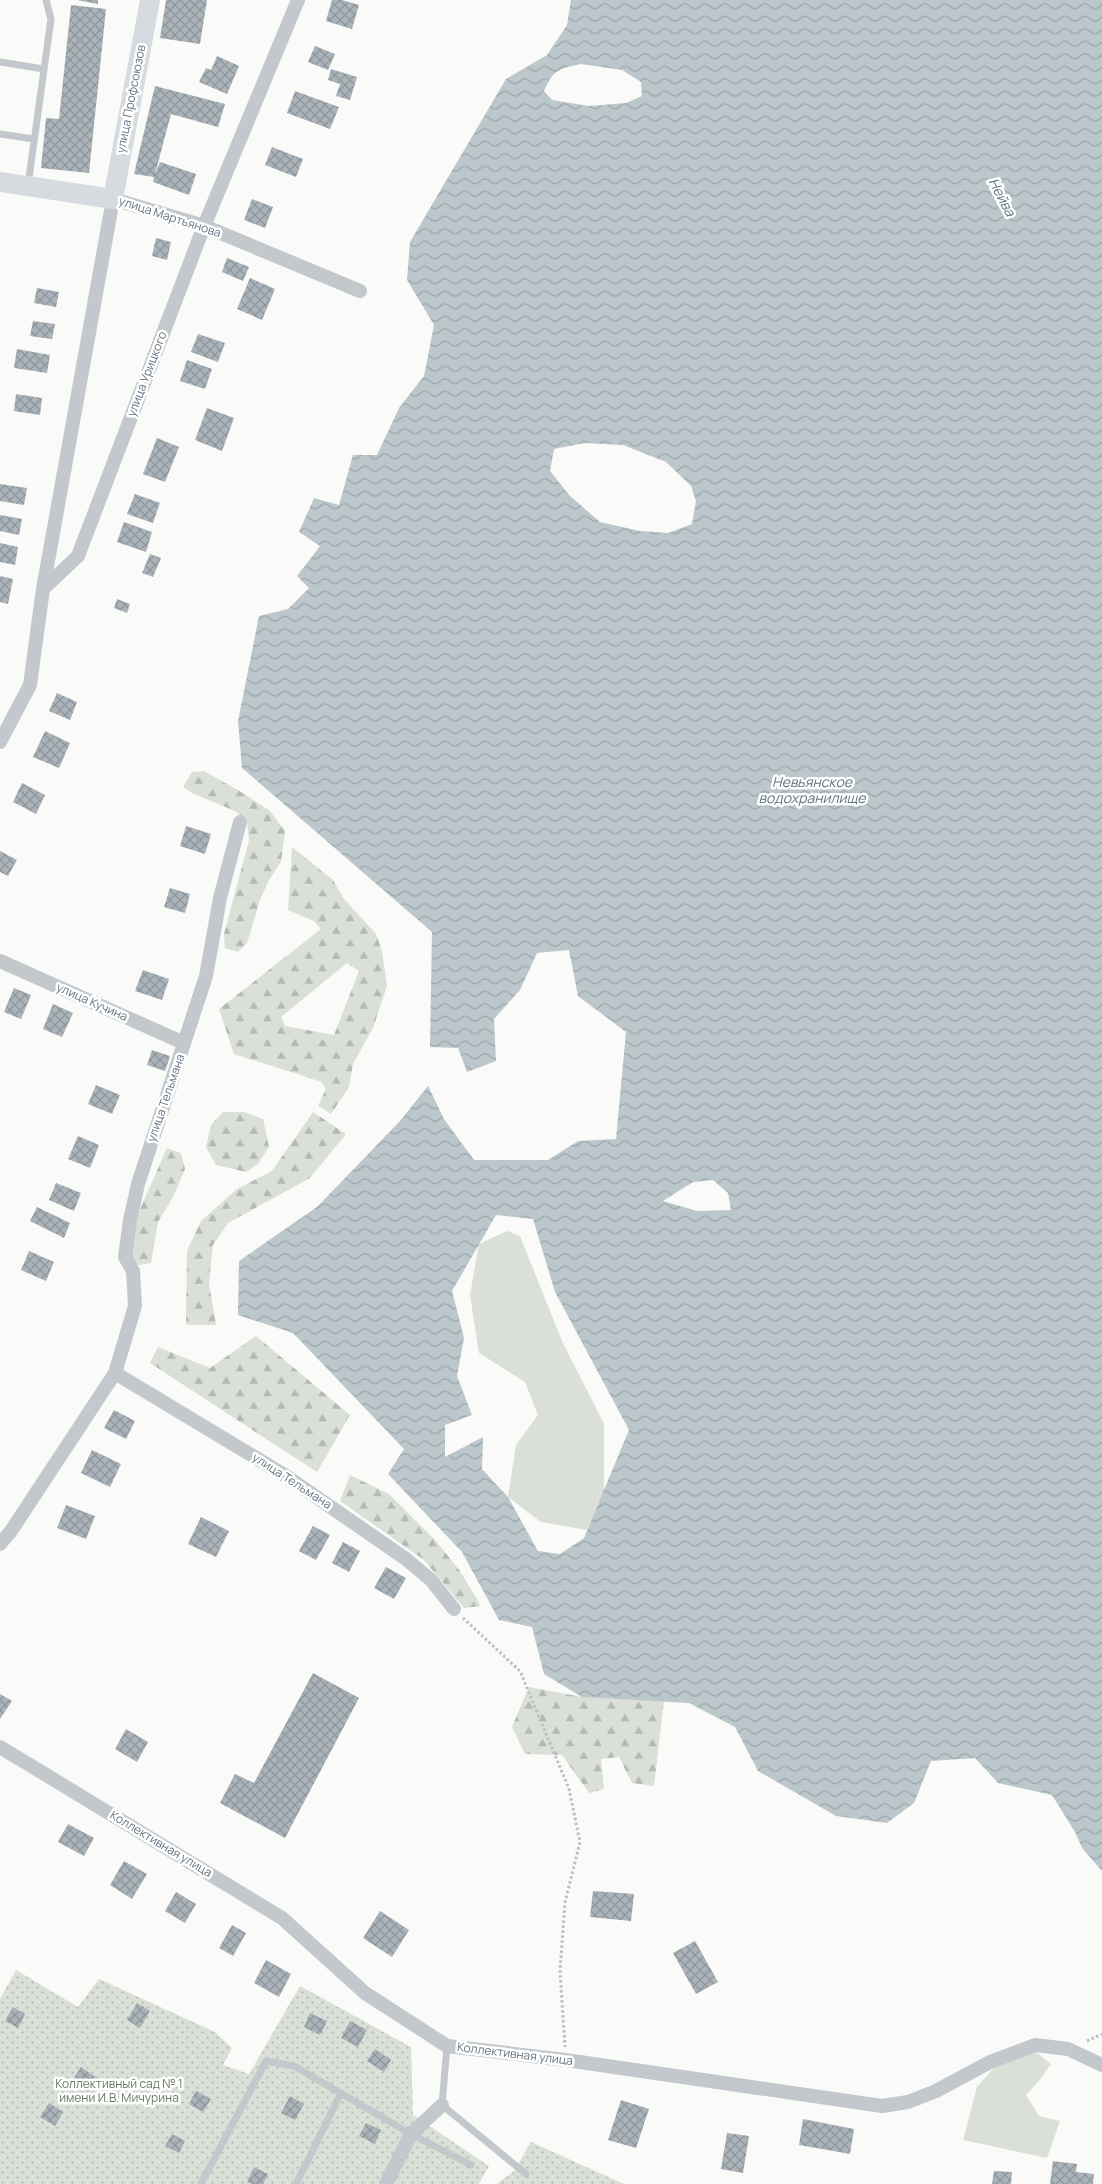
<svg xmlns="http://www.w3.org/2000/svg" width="1102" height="2184" font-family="Manrope,sans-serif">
	<defs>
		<pattern id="forest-firs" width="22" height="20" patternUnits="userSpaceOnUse" patternTransform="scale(1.25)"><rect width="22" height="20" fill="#dadfd7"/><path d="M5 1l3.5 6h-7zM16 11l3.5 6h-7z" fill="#b4b9b4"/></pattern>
		<pattern id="park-dots" width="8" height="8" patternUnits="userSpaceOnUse" patternTransform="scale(1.25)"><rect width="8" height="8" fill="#dadfd7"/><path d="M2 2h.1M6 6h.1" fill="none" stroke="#b4b9b4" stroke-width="1.8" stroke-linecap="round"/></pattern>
		<pattern id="water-waves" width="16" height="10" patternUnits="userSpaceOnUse" patternTransform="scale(1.25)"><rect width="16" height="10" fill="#bbc7cb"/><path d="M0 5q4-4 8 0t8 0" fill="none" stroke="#9ca6aa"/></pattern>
		<pattern id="building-cross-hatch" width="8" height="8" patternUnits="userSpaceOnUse" patternTransform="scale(1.25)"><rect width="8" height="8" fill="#aab3b9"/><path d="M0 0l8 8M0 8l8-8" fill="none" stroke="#8e969c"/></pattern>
	</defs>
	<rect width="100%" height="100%" fill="#fafaf8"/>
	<!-- grass -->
	<path fill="#dadfd7" d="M 507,1231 L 520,1236 L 562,1341 L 604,1424 L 604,1491 L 587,1530 L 541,1522 L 508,1497 L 516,1445 L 538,1415 L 525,1382 L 479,1353 L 470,1295 L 479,1244 Z
		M 1036,2052 L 1051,2064 L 1038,2082 L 1026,2095 L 1039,2116 L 1060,2121 L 1047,2158 L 963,2140 L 977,2087 L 997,2064 Z"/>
	<!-- forest -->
	<path fill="url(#forest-firs)" fill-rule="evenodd" d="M 204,771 L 243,793 L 270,811 L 285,831 L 281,862 L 269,880 L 260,900 L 247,943 L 238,952 L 225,948 L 224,934 L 249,840 L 247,822 L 237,812 L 192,793 L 183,787 L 192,772 Z
		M 292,847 L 333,880 L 344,899 L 376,934 L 382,951 L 387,986 L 373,1028 L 353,1064 L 349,1087 L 331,1114 L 318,1106 L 326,1089 L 322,1082 L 234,1054 L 219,1009 L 321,929 L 314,921 L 288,910 ZM 347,963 L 359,971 L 334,1035 L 285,1026 L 281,1017 Z
		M 223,1112 L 244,1112 L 263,1119 L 269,1147 L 258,1164 L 246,1172 L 216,1165 L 206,1147 L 211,1125 Z
		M 313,1112 L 346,1134 L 310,1178 L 228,1223 L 213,1245 L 209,1283 L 216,1325 L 186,1325 L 187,1251 L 201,1221 L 237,1189 L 272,1171 Z
		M 167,1148 L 181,1153 L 185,1169 L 174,1195 L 158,1222 L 151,1263 L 132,1266 L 131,1243 L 140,1209 Z
		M 256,1336 L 350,1415 L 317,1472 L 150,1363 L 158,1347 L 210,1368 Z
		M 350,1475 L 389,1494 L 436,1541 L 460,1571 L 481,1606 L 464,1608 L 424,1560 L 340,1501 Z
		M 529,1687 L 582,1697 L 664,1701 L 654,1786 L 632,1783 L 619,1757 L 601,1759 L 604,1789 L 589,1793 L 562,1755 L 525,1754 L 512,1727 Z"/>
	<!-- park -->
	<path fill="url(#park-dots)" d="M 16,1970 L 78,2007 L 99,1979 L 215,2032 L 232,2048 L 223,2065 L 249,2074 L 300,1986 L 411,2047 L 413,2115 L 489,2166 L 479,2184 L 0,2184 L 0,1999 Z
		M 531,2142 L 624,2184 L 497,2184 L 514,2171 Z"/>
	<!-- water -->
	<path fill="url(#water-waves)" fill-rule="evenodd" d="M 571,0 L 1102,0 L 1102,1871 L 1082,1848 L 1075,1832 L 1052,1795 L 998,1783 L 975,1758 L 931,1761 L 914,1803 L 887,1823 L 836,1816 L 758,1771 L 735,1727 L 689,1703 L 582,1697 L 544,1674 L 532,1627 L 499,1620 L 462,1552 L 388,1474 L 404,1449 L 293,1333 L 238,1315 L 239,1261 L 317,1207 L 400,1121 L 428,1086 L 444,1119 L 474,1160 L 548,1160 L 578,1141 L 616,1139 L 626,1032 L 578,996 L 569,950 L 537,953 L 520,990 L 494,1019 L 496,1061 L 467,1072 L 458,1048 L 430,1047 L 432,932 L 242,768 L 238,721 L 259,616 L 288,609 L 309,588 L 297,576 L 320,546 L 299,532 L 314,498 L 339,505 L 353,455 L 377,455 L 399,408 L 424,376 L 434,325 L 407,280 L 410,242 L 506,79 L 547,55 L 567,25 ZM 581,64 L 622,70 L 641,82 L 642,96 L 626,103 L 589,106 L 552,100 L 544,91 C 554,69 558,69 581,64 ZM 585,443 L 623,445 L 666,462 L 691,486 L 696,501 L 692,524 L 668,533 L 640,531 L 600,522 L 570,496 L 550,471 L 554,449 ZM 713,1180 L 728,1193 L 731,1210 L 697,1211 L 663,1201 L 693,1182 ZM 496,1215 L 533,1219 L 555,1292 L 629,1430 L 584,1538 L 560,1554 L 538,1551 L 508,1497 L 482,1469 L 483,1437 L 445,1457 L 445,1425 L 472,1415 L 457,1376 L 464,1338 L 452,1291 Z"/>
	<!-- building -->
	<path fill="url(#building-cross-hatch)" d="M 77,0 L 98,0 L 98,4 Z
		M 166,0 L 207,0 L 200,44 L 160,38 Z
		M 332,0 L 342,0 L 359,5 L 352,29 L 326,21 Z
		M 71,5 L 106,9 L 89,173 L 41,168 L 46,118 L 59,119 Z
		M 315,46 L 335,54 L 328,70 L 308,62 Z
		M 217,56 L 239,66 L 227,94 L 199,82 L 206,68 L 211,70 Z
		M 331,69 L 357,77 L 350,100 L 336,96 L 340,84 L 328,80 Z
		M 155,86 L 225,104 L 218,127 L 171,114 L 155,174 L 160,162 L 196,174 L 189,195 L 153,182 L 154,177 L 134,174 Z
		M 295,91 L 339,107 L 330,129 L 287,113 Z
		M 272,147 L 303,159 L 296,177 L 265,165 Z
		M 252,199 L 273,207 L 265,228 L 244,220 Z
		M 156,238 L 171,242 L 167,260 L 152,256 Z
		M 227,258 L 249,267 L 243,281 L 222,272 Z
		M 250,278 L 275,289 L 262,320 L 237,309 Z
		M 37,288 L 59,292 L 56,307 L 34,303 Z
		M 33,321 L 55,324 L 52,339 L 30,336 Z
		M 198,334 L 225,343 L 218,362 L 191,352 Z
		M 17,349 L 50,355 L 47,373 L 14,368 Z
		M 187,360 L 212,369 L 205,389 L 180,381 Z
		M 16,394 L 42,398 L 40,415 L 14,411 Z
		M 207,408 L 234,418 L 222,451 L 195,440 Z
		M 157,438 L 179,447 L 165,482 L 143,474 Z
		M 0,484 L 27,488 L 24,505 L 0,501 Z
		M 135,494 L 160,503 L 153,523 L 127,514 Z
		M 0,515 L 22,519 L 19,535 L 0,531 Z
		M 124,522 L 152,532 L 146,552 L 117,542 Z
		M 0,543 L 18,547 L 15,565 L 0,562 Z
		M 150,554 L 161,558 L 153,577 L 142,573 Z
		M 0,576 L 13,579 L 8,604 L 0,602 Z
		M 117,599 L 130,604 L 127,613 L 114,608 Z
		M 57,693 L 77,702 L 70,720 L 49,711 Z
		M 45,731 L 70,743 L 59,768 L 33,757 Z
		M 22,783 L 45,795 L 36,814 L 13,802 Z
		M 186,826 L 211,834 L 205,854 L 180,846 Z
		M 0,851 L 17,860 L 8,876 L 0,872 Z
		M 170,888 L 190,894 L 185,913 L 164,907 Z
		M 143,970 L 169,979 L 162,1000 L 135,991 Z
		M 14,988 L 31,995 L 21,1019 L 4,1012 Z
		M 53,1004 L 73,1013 L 62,1037 L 43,1029 Z
		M 152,1050 L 170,1056 L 165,1071 L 147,1065 Z
		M 96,1085 L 120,1095 L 112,1114 L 88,1104 Z
		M 78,1136 L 99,1145 L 90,1168 L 68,1159 Z
		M 56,1183 L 81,1193 L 74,1211 L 49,1200 Z
		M 37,1207 L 70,1223 L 64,1238 L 30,1221 Z
		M 29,1251 L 54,1262 L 46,1281 L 21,1270 Z
		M 114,1410 L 135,1421 L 126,1439 L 104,1428 Z
		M 92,1450 L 121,1464 L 110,1487 L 81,1473 Z
		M 66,1505 L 95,1516 L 86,1539 L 57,1528 Z
		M 201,1517 L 229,1531 L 216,1557 L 188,1544 Z
		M 313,1526 L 330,1535 L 316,1560 L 299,1551 Z
		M 343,1542 L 360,1551 L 349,1572 L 332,1563 Z
		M 386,1567 L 406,1578 L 394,1599 L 374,1588 Z
		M 313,1673 L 359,1698 L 285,1838 L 220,1803 L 235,1774 L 254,1783 Z
		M 0,1694 L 12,1701 L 0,1719 Z
		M 126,1729 L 148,1742 L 137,1762 L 115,1749 Z
		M 68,1824 L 94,1838 L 84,1856 L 58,1842 Z
		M 124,1861 L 147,1874 L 132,1899 L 110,1885 Z
		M 593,1891 L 634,1894 L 631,1921 L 590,1917 Z
		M 176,1892 L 196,1904 L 185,1923 L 165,1911 Z
		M 380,1911 L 409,1930 L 392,1957 L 363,1938 Z
		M 232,1925 L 246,1933 L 233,1956 L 219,1948 Z
		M 695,1941 L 718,1982 L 696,1994 L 673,1953 Z
		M 266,1960 L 291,1974 L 279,1997 L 254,1983 Z
		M 137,2003 L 150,2011 L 140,2028 L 127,2020 Z
		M 13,2007 L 25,2014 L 18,2028 L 5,2021 Z
		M 310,2013 L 327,2021 L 320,2035 L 304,2027 Z
		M 350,2021 L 367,2030 L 358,2047 L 341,2038 Z
		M 375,2049 L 391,2060 L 384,2072 L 367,2061 Z
		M 81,2067 L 97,2078 L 88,2092 L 72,2081 Z
		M 196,2091 L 211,2099 L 203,2112 L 189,2104 Z
		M 290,2096 L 304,2104 L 295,2120 L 281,2113 Z
		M 621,2100 L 649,2109 L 636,2148 L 608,2140 Z
		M 49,2103 L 63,2112 L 55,2126 L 40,2117 Z
		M 803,2119 L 854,2129 L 850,2154 L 799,2145 Z
		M 366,2123 L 381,2130 L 375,2144 L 359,2136 Z
		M 727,2133 L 749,2136 L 743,2173 L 721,2169 Z
		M 172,2134 L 185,2141 L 179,2153 L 165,2146 Z
		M 1053,2161 L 1077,2164 L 1076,2172 L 1094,2174 L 1093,2184 L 1050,2184 Z
		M 254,2167 L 268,2174 L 263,2184 L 252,2184 L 247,2182 Z
		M 994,2171 L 1012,2172 L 1011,2184 L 992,2184 Z"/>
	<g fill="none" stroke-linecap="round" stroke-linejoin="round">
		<!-- path -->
		<path stroke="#bbbfc2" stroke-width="3" stroke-dasharray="2.5 2.5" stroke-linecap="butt" d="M 463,1618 L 520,1671 L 569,1789 L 580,1842 L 565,1902 L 560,1971 L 565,2047
			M 1087,2041 L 1102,2034"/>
		<!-- lane -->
		<path stroke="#c3c8cc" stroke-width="7" d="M 0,62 L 44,69
			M 0,134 L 34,139
			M 28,185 L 51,19 L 46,0
			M 447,2046 L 442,2105 L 526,2174
			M 201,2184 L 266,2061 L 294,2066 L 411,2134 L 471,2165
			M 296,2184 L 341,2093"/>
		<!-- street -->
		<path stroke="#c3c8cc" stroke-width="14" d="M 43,589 L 78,556 L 204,226 L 298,0
			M 0,742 L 30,685 L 43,589 L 113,199 L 204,226 L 360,291
			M 0,961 L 184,1043
			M 115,1373 L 286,1476 L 406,1559 L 431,1580 L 454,1609
			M 0,1544 L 11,1531 L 115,1373 L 135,1306 L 133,1271 L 125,1257 L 130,1220 L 138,1184 L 206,976 L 220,898 L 240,822
			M 0,1747 L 282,1918 L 365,1993 L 447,2046 L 566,2060 L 882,2106 L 908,2102 L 936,2091 L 990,2062 L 1035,2045 L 1068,2049 L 1102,2065
			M 386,2184 L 411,2134 L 442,2105"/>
		<!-- secondary -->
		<path stroke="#d6dbdf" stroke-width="20" d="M 0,182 L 113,199 L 150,0"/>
	</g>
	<g text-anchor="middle" stroke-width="5" stroke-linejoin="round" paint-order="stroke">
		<!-- street labels -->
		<g font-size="12" fill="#657683" stroke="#fff">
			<text transform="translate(131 99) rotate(-79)" y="4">улица Профсоюзов</text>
			<text transform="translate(170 217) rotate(18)" y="4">улица Мартьянова</text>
			<text transform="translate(147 374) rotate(-69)" y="4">улица Урицкого</text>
			<text transform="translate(92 1002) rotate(24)" y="4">улица Кучина</text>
			<text transform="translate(166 1098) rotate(-71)" y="4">улица Тельмана</text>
			<text transform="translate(292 1481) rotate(33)" y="4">улица Тельмана</text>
			<text transform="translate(161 1844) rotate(31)" y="4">Коллективная улица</text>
			<text transform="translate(515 2054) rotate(7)" y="4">Коллективная улица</text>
		</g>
		<!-- park labels -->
		<g font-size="12" fill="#687a64" stroke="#fff">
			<text x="119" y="2088">Коллективный сад № 1<tspan x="119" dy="14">имени И.В. Мичурина</tspan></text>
		</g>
		<!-- water labels -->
		<g font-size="14" font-style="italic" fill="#60757c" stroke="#fff">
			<text transform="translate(1002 197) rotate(62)" y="5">Нейва</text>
			<text x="812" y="787">Невьянское<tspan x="812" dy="16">водохранилище</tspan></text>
		</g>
	</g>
</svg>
